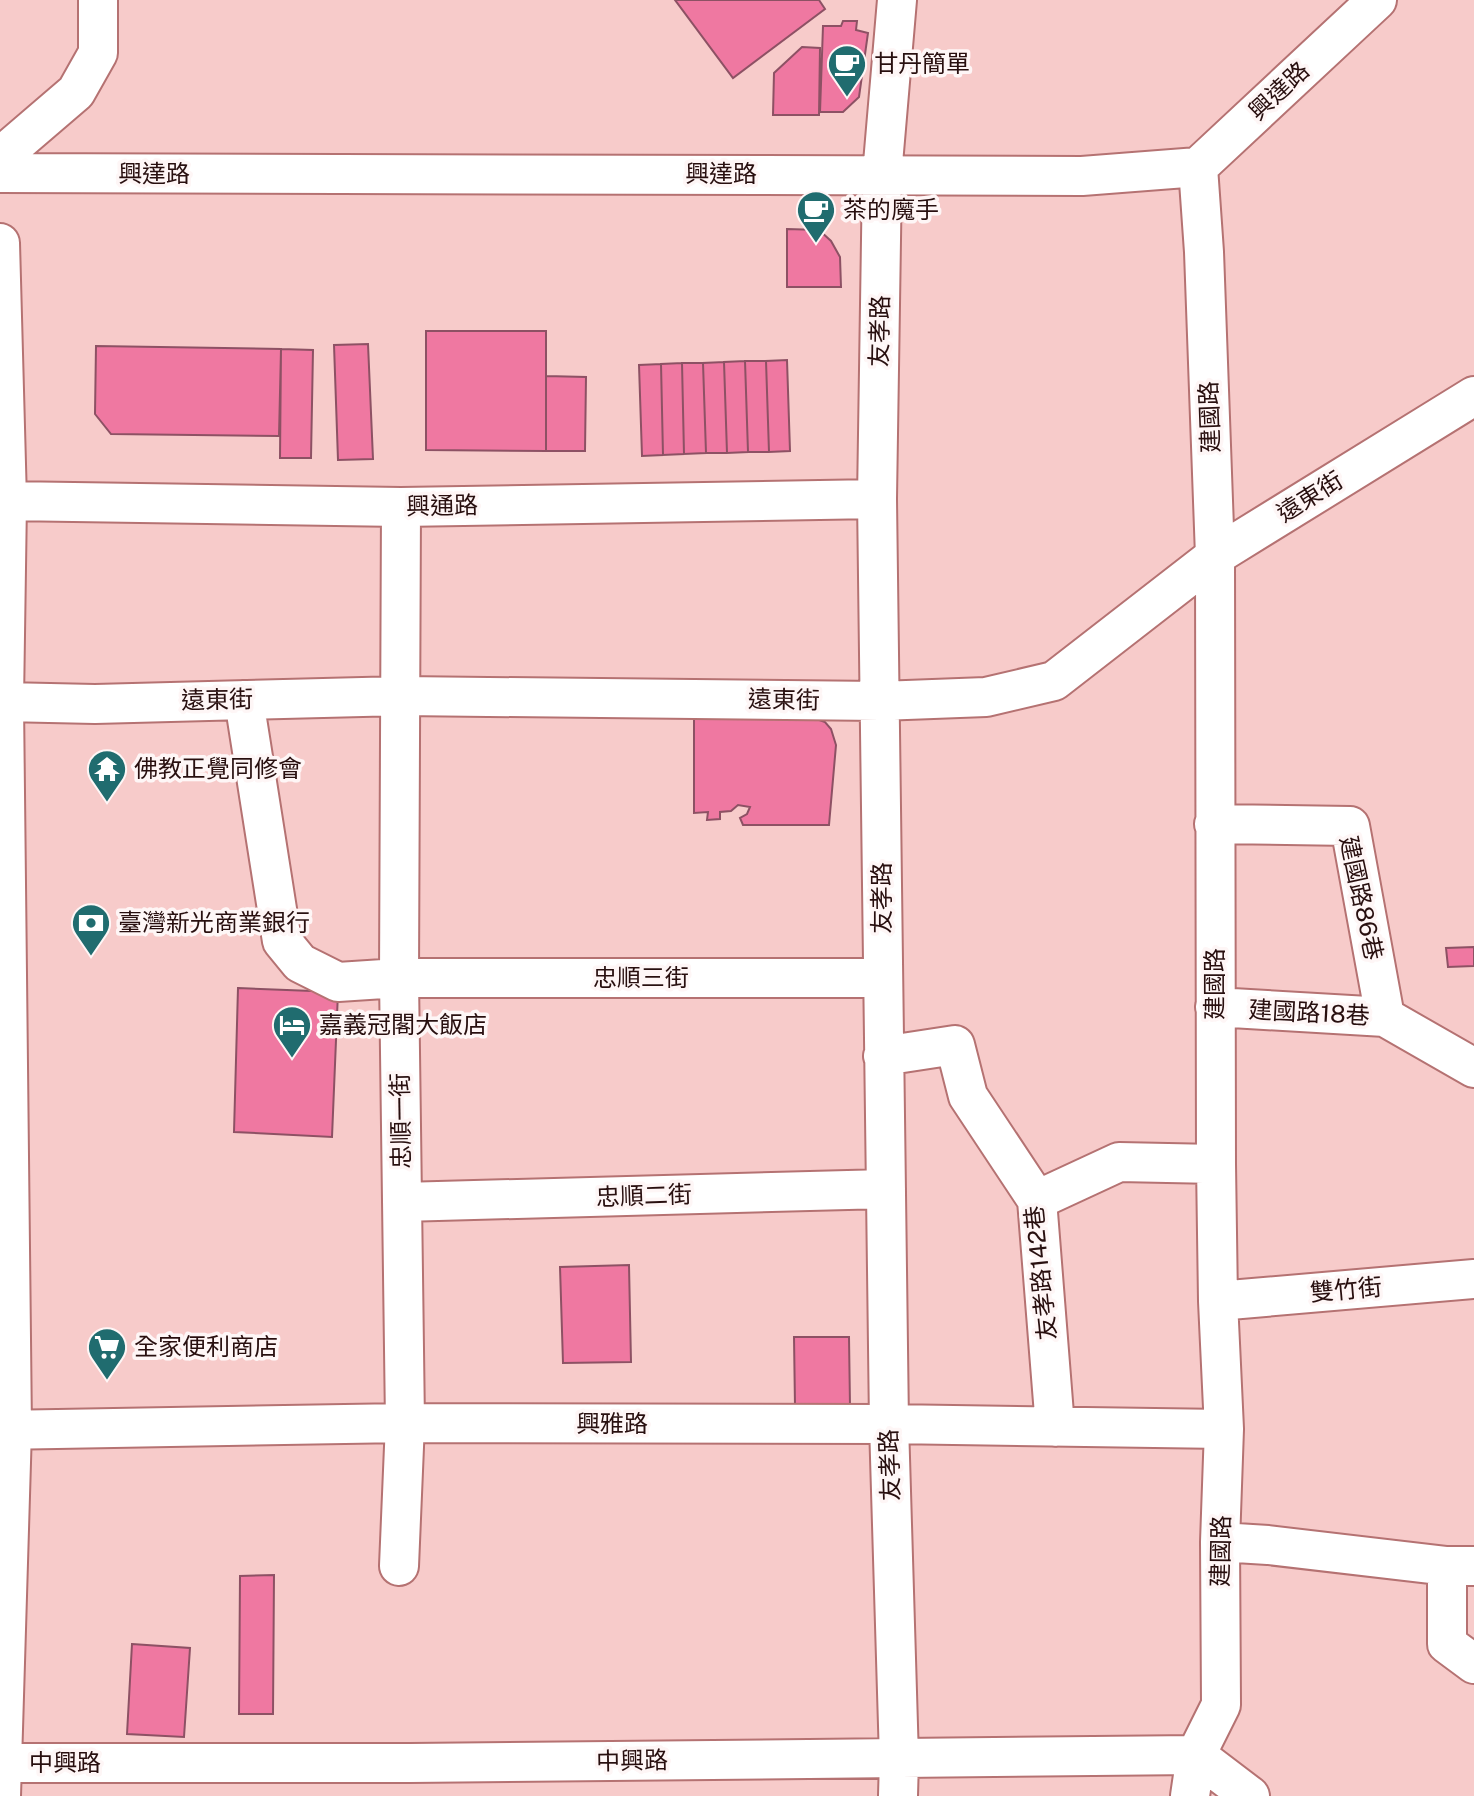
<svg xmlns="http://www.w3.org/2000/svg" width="1474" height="1796" font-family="'Public Sans','Noto Sans TC',sans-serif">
	<rect width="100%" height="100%" fill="#f7cbca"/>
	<!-- building -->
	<path fill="#ef78a1" stroke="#8d5164" stroke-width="2" d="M 675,0 L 819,0 L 825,9 L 733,78 Z
		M 843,21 L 857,21 L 856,30 L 868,33 L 859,97 L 843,112 L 820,112 L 823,26 L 841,26 Z
		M 802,47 L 820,48 L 819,115 L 773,115 L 774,73 Z
		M 787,229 L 819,230 L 831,241 L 840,257 L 841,287 L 787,287 Z
		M 426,331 L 546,331 L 546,451 L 426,450 Z
		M 368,344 L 373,459 L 338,460 L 334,345 Z
		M 96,346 L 281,349 L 279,436 L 111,434 L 95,414 Z
		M 281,349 L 313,350 L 311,458 L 280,458 Z
		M 787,360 L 790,451 L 769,452 L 766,361 Z
		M 745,361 L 748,452 L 727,453 L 724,362 Z
		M 745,361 L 766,361 L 769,452 L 748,452 Z
		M 724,362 L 727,453 L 706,453 L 703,363 Z
		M 682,363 L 684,454 L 663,455 L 661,364 Z
		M 682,363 L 703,363 L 706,453 L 684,454 Z
		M 661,364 L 663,455 L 642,456 L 639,365 Z
		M 546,376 L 586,377 L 585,451 L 546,451 Z
		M 811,717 L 825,722 L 831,729 L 836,745 L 829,825 L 743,825 L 740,818 L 747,814 L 750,807 L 738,805 L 731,811 L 720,812 L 720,819 L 707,820 L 708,812 L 694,813 L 694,718 Z
		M 1474,947 L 1474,966 L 1448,967 L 1446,948 Z
		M 238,988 L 338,992 L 332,1137 L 234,1132 Z
		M 629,1265 L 631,1362 L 563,1363 L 560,1267 Z
		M 794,1337 L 849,1337 L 850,1406 L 795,1406 Z
		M 274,1575 L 273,1714 L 239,1714 L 240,1576 Z
		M 132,1644 L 190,1648 L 184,1737 L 127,1734 Z"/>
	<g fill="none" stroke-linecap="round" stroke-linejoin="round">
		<!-- minor casing -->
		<g stroke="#b57272" stroke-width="42">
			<path id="minor" d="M 897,0 L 882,175 L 877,499 L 889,1424 L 899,1759 L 898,1796
				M 0,170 L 13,146 L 76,92 L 98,53 L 98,0
				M 0,173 L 1082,176 L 1198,167 L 1377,0
				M 0,243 L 7,501 L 4,702 L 12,1429 L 1,1796
				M 7,501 L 401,507 L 877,499
				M 244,700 L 282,941 L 300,963 L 338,982 L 399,978 L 882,978
				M 4,702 L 95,704 L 402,696 L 880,701 L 986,697 L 1054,681 L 1215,556 L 1474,396
				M 1214,824 L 1350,826 L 1385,1017
				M 1215,1007 L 1385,1017 L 1474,1068
				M 883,1056 L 955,1045 L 968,1096 L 1037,1200 L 1055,1427
				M 1037,1200 L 1119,1162 L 1216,1164
				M 402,1202 L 886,1189
				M 1218,1301 L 1474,1279
				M 0,1430 L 405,1423 L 889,1424 L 1224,1429
				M 1220,1542 L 1268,1545 L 1447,1566 L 1474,1566
				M 399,1566 L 405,1423 L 399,978 L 401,507
				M 1447,1566 L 1447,1644 L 1474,1664
				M 0,1763 L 410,1763 L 1196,1755 L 1250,1796
				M 1190,1796 L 1196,1755 L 1221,1705 L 1220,1542 L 1224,1429 L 1218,1301 L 1216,1164 L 1215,556 L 1204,252 L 1198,167"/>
		</g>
		<!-- minor -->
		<use href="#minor" stroke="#fff" stroke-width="38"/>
	</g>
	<!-- icons -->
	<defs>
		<g id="cafe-pin" transform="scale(2.0125)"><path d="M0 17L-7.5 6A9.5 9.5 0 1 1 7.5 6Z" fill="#206c6f" stroke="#fef6f6"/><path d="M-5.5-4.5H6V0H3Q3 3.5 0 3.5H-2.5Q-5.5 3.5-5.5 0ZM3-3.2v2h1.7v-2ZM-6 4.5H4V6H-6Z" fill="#fff"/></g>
		<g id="temple-pin" transform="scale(2.0125)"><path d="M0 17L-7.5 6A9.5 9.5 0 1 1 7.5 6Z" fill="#206c6f" stroke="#fef6f6"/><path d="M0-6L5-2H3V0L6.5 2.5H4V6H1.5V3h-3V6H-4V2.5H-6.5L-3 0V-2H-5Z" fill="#fff"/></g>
		<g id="bank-pin" transform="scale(2.0125)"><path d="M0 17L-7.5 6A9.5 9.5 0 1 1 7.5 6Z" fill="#206c6f" stroke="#fef6f6"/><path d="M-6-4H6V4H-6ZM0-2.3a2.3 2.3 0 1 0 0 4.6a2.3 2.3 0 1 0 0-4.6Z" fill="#fff"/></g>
		<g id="hotel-pin" transform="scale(2.0125)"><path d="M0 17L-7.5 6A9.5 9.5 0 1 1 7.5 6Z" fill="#206c6f" stroke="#fef6f6"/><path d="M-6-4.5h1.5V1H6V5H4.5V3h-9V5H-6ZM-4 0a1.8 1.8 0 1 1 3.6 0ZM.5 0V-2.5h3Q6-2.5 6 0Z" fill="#fff"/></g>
		<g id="supermarket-pin" transform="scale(2.0125)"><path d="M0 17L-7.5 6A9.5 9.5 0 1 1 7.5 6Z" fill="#206c6f" stroke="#fef6f6"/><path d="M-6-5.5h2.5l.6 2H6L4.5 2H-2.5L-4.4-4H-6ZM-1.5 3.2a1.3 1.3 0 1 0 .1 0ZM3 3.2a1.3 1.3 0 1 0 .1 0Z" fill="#fff"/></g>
	</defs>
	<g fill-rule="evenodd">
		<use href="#cafe-pin" x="847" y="64"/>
		<use href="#cafe-pin" x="816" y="210"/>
		<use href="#temple-pin" x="107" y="769"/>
		<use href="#bank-pin" x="91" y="923"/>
		<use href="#hotel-pin" x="292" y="1025"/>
		<use href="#supermarket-pin" x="107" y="1347"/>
	</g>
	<g text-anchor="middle" stroke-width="7" stroke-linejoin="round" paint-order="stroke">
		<!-- poi labels -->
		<g font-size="24" fill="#280f0f" stroke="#fef6f6" text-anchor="start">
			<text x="874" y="72">甘丹簡單</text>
			<text x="843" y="218">茶的魔手</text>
			<text x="134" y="777">佛教正覺同修會</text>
			<text x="118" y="931">臺灣新光商業銀行</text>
			<text x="319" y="1033">嘉義冠閣大飯店</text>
			<text x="134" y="1355">全家便利商店</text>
		</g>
		<!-- street labels -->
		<g font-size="24" fill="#280f0f" stroke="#fef6f6">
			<text transform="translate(1279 91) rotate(-43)" y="8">興達路</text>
			<text x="154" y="182">興達路</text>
			<text x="721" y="182">興達路</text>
			<text transform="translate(880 331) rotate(-89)" y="8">友孝路</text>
			<text transform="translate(1210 417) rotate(-92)" y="8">建國路</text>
			<text transform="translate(1310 497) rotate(-32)" y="8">遠東街</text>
			<text transform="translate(442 506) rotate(-1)" y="8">興通路</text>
			<text transform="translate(217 700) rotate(-1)" y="8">遠東街</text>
			<text transform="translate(784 700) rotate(1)" y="8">遠東街</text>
			<text transform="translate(882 898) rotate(-90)" y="8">友孝路</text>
			<text transform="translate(1361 898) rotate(78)" y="8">建國路86巷</text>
			<text x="641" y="986">忠順三街</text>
			<text transform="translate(1215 984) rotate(-90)" y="8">建國路</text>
			<text transform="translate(1309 1013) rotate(3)" y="8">建國路18巷</text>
			<text transform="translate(401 1121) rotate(-91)" y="8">忠順一街</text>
			<text transform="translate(644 1196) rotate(-2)" y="8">忠順二街</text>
			<text transform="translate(1041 1273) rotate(-96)" y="8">友孝路142巷</text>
			<text transform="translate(1346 1290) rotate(-5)" y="8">雙竹街</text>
			<text x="612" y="1432">興雅路</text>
			<text transform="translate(890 1465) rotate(-92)" y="8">友孝路</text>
			<text transform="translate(1221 1551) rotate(-89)" y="8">建國路</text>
			<text transform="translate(632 1761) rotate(-1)" y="8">中興路</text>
			<text x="65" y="1771">中興路</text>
		</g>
	</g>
</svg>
